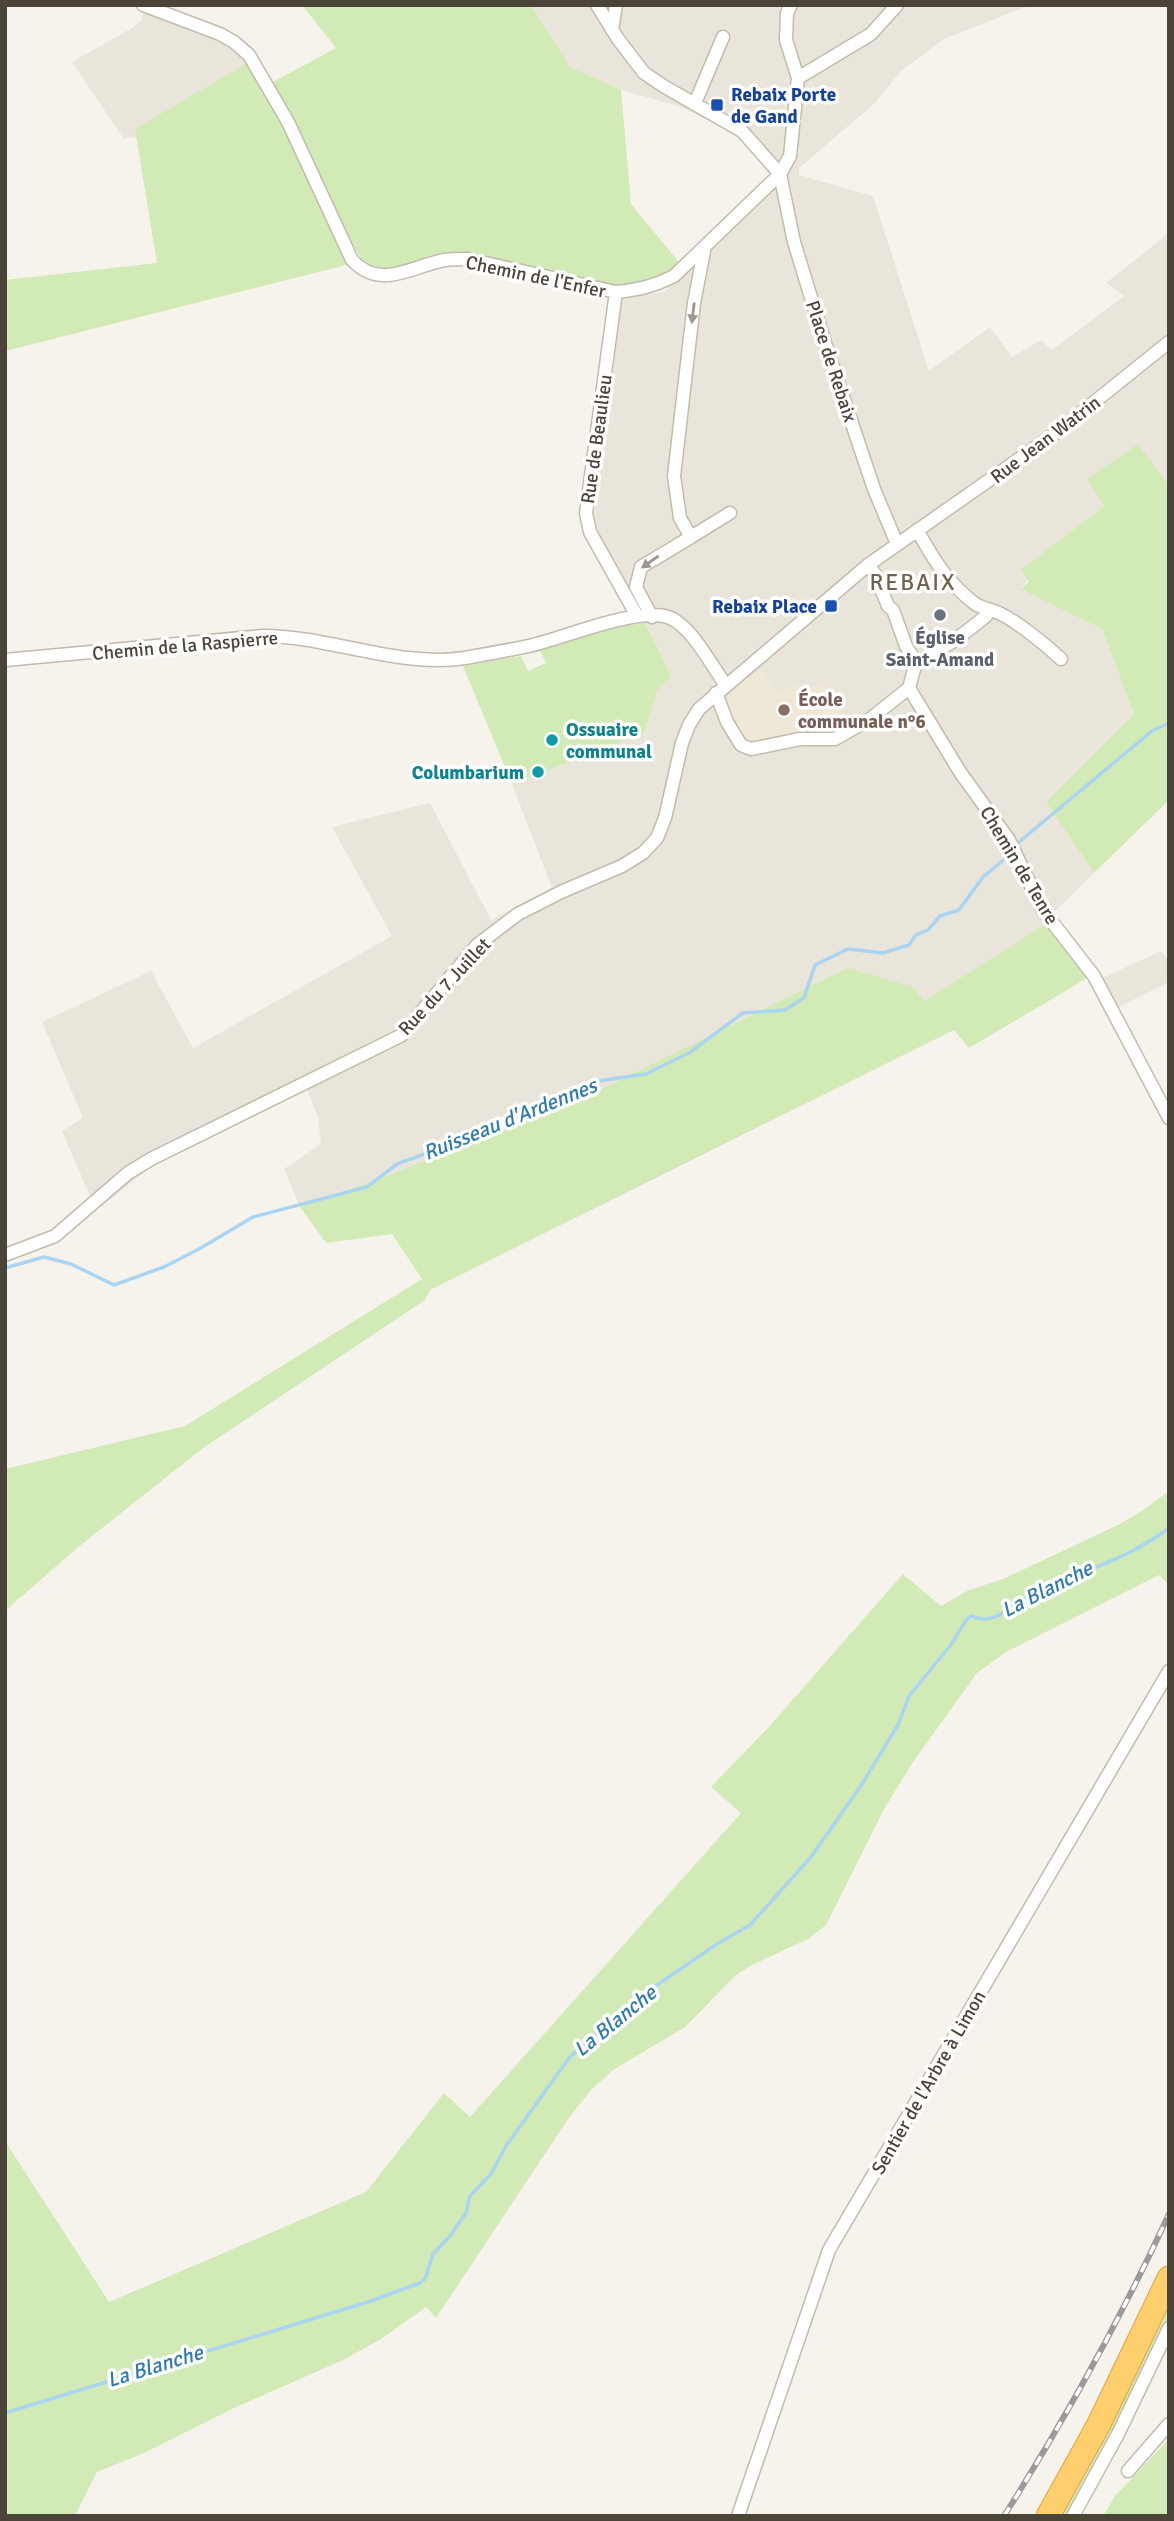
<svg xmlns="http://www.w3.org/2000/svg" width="1174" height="2521" font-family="Signika,sans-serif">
	<rect width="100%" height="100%" fill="#f6f3ec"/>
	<!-- residential -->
	<path fill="#eae5da" d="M 531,5 L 1031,5 L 944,39 L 901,71 L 874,104 L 799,168 L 799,175 L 873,196 L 929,371 L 990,327 L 1012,357 L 1041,340 L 1052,350 L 1124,296 L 1106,283 L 1169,233 L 1169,486 L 1138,445 L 1104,506 L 1070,532 L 1021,588 L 1102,629 L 1134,714 L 1046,802 L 1094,873 L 1052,914 L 1049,922 L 924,1001 L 847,968 L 585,1097 L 386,1176 L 300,1207 L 284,1169 L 321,1144 L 318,1117 L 307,1089 L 154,1165 L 96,1210 L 62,1131 L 83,1118 L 42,1022 L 151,971 L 193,1048 L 392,936 L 332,827 L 430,803 L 491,920 L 552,888 L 512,784 L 644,733 L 658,689 L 671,676 L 631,596 L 593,526 L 622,298 L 664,292 L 684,275 L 679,262 L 757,193 L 771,172 L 735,134 L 681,107 L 622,90 L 570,68 Z
		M 144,9 L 167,22 L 235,46 L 250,61 L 136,129 L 137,137 L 124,139 L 72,62 L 132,28 L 142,20 Z
		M 1161,951 L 1169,961 L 1169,982 L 1113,1010 L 1100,979 Z"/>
	<!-- education -->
	<path fill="#efe8d6" d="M 761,669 L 777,695 L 795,684 L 802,692 L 823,683 L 848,722 L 818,734 L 749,744 L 730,717 L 726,702 L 734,689 Z"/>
	<!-- green -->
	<path fill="#d2eab5" d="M 302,5 L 531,5 L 570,67 L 621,90 L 631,204 L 679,262 L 655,282 L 629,289 L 512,262 L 468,255 L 389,273 L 368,270 L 340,222 L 273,82 L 336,48 Z
		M 250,61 L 350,264 L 5,351 L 5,280 L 157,263 L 135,129 Z
		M 1138,444 L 1169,486 L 1169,800 L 1094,873 L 1046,802 L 1134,714 L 1102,629 L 1021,589 L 1029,581 L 1021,570 L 1104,506 L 1087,479 Z
		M 645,623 L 671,676 L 658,689 L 644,733 L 512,784 L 463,666 L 521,656 L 528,671 L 546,663 L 539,648 L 623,626 Z
		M 1049,922 L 1089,977 L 969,1048 L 954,1030 L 430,1290 L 425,1300 L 203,1448 L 77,1548 L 5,1611 L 5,1469 L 185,1426 L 422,1279 L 392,1234 L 326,1243 L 300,1207 L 386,1176 L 585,1097 L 847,968 L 913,987 L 924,1001 Z
		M 1169,1491 L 1169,1585 L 1159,1575 L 1006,1652 L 977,1673 L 913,1762 L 884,1809 L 826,1925 L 808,1939 L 752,1965 L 736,1975 L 685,2027 L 613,2070 L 591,2090 L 568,2119 L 436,2318 L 426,2307 L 381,2339 L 345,2359 L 234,2408 L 144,2453 L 97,2472 L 75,2516 L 5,2516 L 5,2141 L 109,2302 L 366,2192 L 444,2093 L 470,2117 L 741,1813 L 711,1787 L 767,1729 L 903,1574 L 941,1606 L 969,1590 L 1003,1579 L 1120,1524 L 1142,1511 Z
		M 1169,2300 L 1169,2318 L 1125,2411 L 1068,2516 L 1059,2516 Z
		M 1169,2439 L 1169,2516 L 1103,2516 L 1115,2496 Z"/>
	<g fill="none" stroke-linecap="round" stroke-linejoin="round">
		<!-- stream -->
		<path stroke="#a9d4f2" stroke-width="3.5" d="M 1019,842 L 1152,731 L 1169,723
			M 5,1268 L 44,1257 L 71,1264 L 114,1285 L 164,1267 L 199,1249 L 253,1217 L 367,1187 L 397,1164 L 455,1143 L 479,1129 L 496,1127 L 541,1110 L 578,1093 L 591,1082 L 646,1074 L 689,1053 L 743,1013 L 785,1010 L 804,998 L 815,965 L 848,949 L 883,953 L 909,945 L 916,935 L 928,930 L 940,916 L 959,910 L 983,877 L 1007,857
			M 5,2413 L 368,2302 L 420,2283 L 425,2279 L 433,2254 L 450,2236 L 466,2213 L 470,2196 L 491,2174 L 506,2146 L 569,2058 L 625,2007 L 717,1944 L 750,1925 L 811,1857 L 860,1787 L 898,1725 L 909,1696 L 950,1646 L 967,1619 L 971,1616 C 975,1617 982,1620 987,1619 C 1004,1616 1019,1600 1034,1593 C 1079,1572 1129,1559 1169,1528"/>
		<!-- street casing -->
		<g stroke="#c2bbae" stroke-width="15">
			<path id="street" d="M 143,5 L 220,34 L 234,42 L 249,55 L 288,122 L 352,260 C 381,291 411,266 445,260 C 452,259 460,259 467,259 L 616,292 C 638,290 654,286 674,276 L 780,174 L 790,156 L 798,78 L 786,40 L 787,13 L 791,5
				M 597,5 L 618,39 L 644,73 L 665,87 L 742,131 L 780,174 L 794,242 L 825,343 L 874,489 L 897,544
				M 612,30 L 616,5
				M 798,78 L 871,34 L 897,5
				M 695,103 L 723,37
				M 616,292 L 586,513 L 590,532 L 637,616
				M 917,530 C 934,560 947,582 974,603 C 982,609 991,609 999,613 C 1018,622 1046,645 1061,659
				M 691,537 L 730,513
				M 868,565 L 875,574 L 888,606 L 893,610 L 906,646 L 916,662
				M 652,617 L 636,587 L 641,567 L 691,537 L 680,518 L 674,476 L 694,303 L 705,246
				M 5,660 L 263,636 C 330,636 397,668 465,658 C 487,654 511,650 533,645 C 566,637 637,607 668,617 C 690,624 713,667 726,686
				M 916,662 C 941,652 965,633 986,616 L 986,609
				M 909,688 L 960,772 L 1009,840 L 1042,909 L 1094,976 L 1169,1118
				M 716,693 L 727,722 L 741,745 L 751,749 L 800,739 L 835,739 L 870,719 L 909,688 L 916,662
				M 5,1255 L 55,1236 L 128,1173 L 151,1159 L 402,1035 L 477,945 L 518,914 L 561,892 L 622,866 L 643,853 L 657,838 L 665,818 L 682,743 L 689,725 L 699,709 L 868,565 L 1052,436 L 1169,342
				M 1128,2471 L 1169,2424
				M 738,2516 L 829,2250 L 1169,1671
				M 1073,2516 L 1118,2434 L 1169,2328"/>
		</g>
		<!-- highway casing -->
		<g stroke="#e0a43c" stroke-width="25">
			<path id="highway" d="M 1048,2516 L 1099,2424 L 1169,2278"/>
		</g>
		<!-- street -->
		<use href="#street" stroke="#fff" stroke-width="12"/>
		<!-- highway -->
		<use href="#highway" stroke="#ffcf6e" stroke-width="23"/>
		<!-- rail casing -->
		<g stroke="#9a9a9a" stroke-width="6">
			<path id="rail" d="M 1004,2516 C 1066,2418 1121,2318 1169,2214"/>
		</g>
		<!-- rail -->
		<use href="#rail" stroke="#fff" stroke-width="3.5" stroke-dasharray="10" stroke-linecap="butt"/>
	</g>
	<!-- one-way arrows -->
	<defs><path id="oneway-solid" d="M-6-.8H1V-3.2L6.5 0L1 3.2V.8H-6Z" transform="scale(1.75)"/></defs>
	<g fill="#9c9892">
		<use href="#oneway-solid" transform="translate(693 313) rotate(97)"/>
		<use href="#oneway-solid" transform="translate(650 562) rotate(145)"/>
	</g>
	<!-- markers -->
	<g fill="#1a4fb4" stroke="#fff" stroke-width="2.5">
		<rect x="710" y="98" width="14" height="14" rx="3.5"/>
		<rect x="824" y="599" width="14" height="14" rx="3.5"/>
	</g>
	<circle fill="#6b7280" stroke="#fff" stroke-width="2.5" cx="940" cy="615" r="7"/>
	<circle fill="#8d6e63" stroke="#fff" stroke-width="2.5" cx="784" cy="710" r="7"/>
	<g fill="#0f9aa8" stroke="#fff" stroke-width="2.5">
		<circle cx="552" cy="740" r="7"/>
		<circle cx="538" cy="772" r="7"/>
	</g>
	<g text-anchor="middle" stroke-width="7" stroke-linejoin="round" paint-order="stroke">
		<!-- transit labels -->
		<g font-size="19" font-weight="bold" fill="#164399" stroke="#fff" text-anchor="start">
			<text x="731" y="101">Rebaix Porte<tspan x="731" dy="22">de Gand</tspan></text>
			<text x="817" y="613" text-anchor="end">Rebaix Place</text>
		</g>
		<!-- street labels -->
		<g font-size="19" fill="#4b4439" stroke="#fff">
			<text transform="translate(536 276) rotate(12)" y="7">Chemin de l'Enfer</text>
			<text transform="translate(832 361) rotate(72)" y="7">Place de Rebaix</text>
			<text transform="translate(596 439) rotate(-82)" y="7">Rue de Beaulieu</text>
			<text transform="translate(1045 439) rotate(-37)" y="7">Rue Jean Watrin</text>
			<text transform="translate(185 645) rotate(-5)" y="7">Chemin de la Raspierre</text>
			<text transform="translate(1020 865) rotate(59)" y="7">Chemin de Tenre</text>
			<text transform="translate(444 986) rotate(-47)" y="7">Rue du 7 Juillet</text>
			<text transform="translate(928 2082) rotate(-60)" y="7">Sentier de l'Arbre à Limon</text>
		</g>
		<!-- worship labels -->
		<g font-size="19" font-weight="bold" fill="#5b616d" stroke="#fff">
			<text x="940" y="644">Église<tspan x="940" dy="22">Saint-Amand</tspan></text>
		</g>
		<!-- education labels -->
		<g font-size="19" font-weight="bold" fill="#785e54" stroke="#fff" text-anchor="start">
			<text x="798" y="706">École<tspan x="798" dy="22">communale n°6</tspan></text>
		</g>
		<!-- culture labels -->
		<g font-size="19" font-weight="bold" fill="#0d838f" stroke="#fff" text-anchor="start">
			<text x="566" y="736">Ossuaire<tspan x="566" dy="22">communal</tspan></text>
			<text x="524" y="779" text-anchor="end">Columbarium</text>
		</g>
		<!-- water labels -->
		<g font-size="21" font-style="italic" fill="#2e7ab2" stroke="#fff">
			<text transform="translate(510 1119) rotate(-22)" y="7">Ruisseau d'Ardennes</text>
			<text transform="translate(1047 1589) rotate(-27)" y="7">La Blanche</text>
			<text transform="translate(615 2021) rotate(-39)" y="7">La Blanche</text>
			<text transform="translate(155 2366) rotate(-17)" y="7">La Blanche</text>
		</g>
		<!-- quarter labels -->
		<g font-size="23" letter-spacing="2" fill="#6e6250" stroke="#fff">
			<text x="913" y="590">REBAIX</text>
		</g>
	</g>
	<!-- border -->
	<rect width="1174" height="2521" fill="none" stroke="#4b4439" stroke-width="14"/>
</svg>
